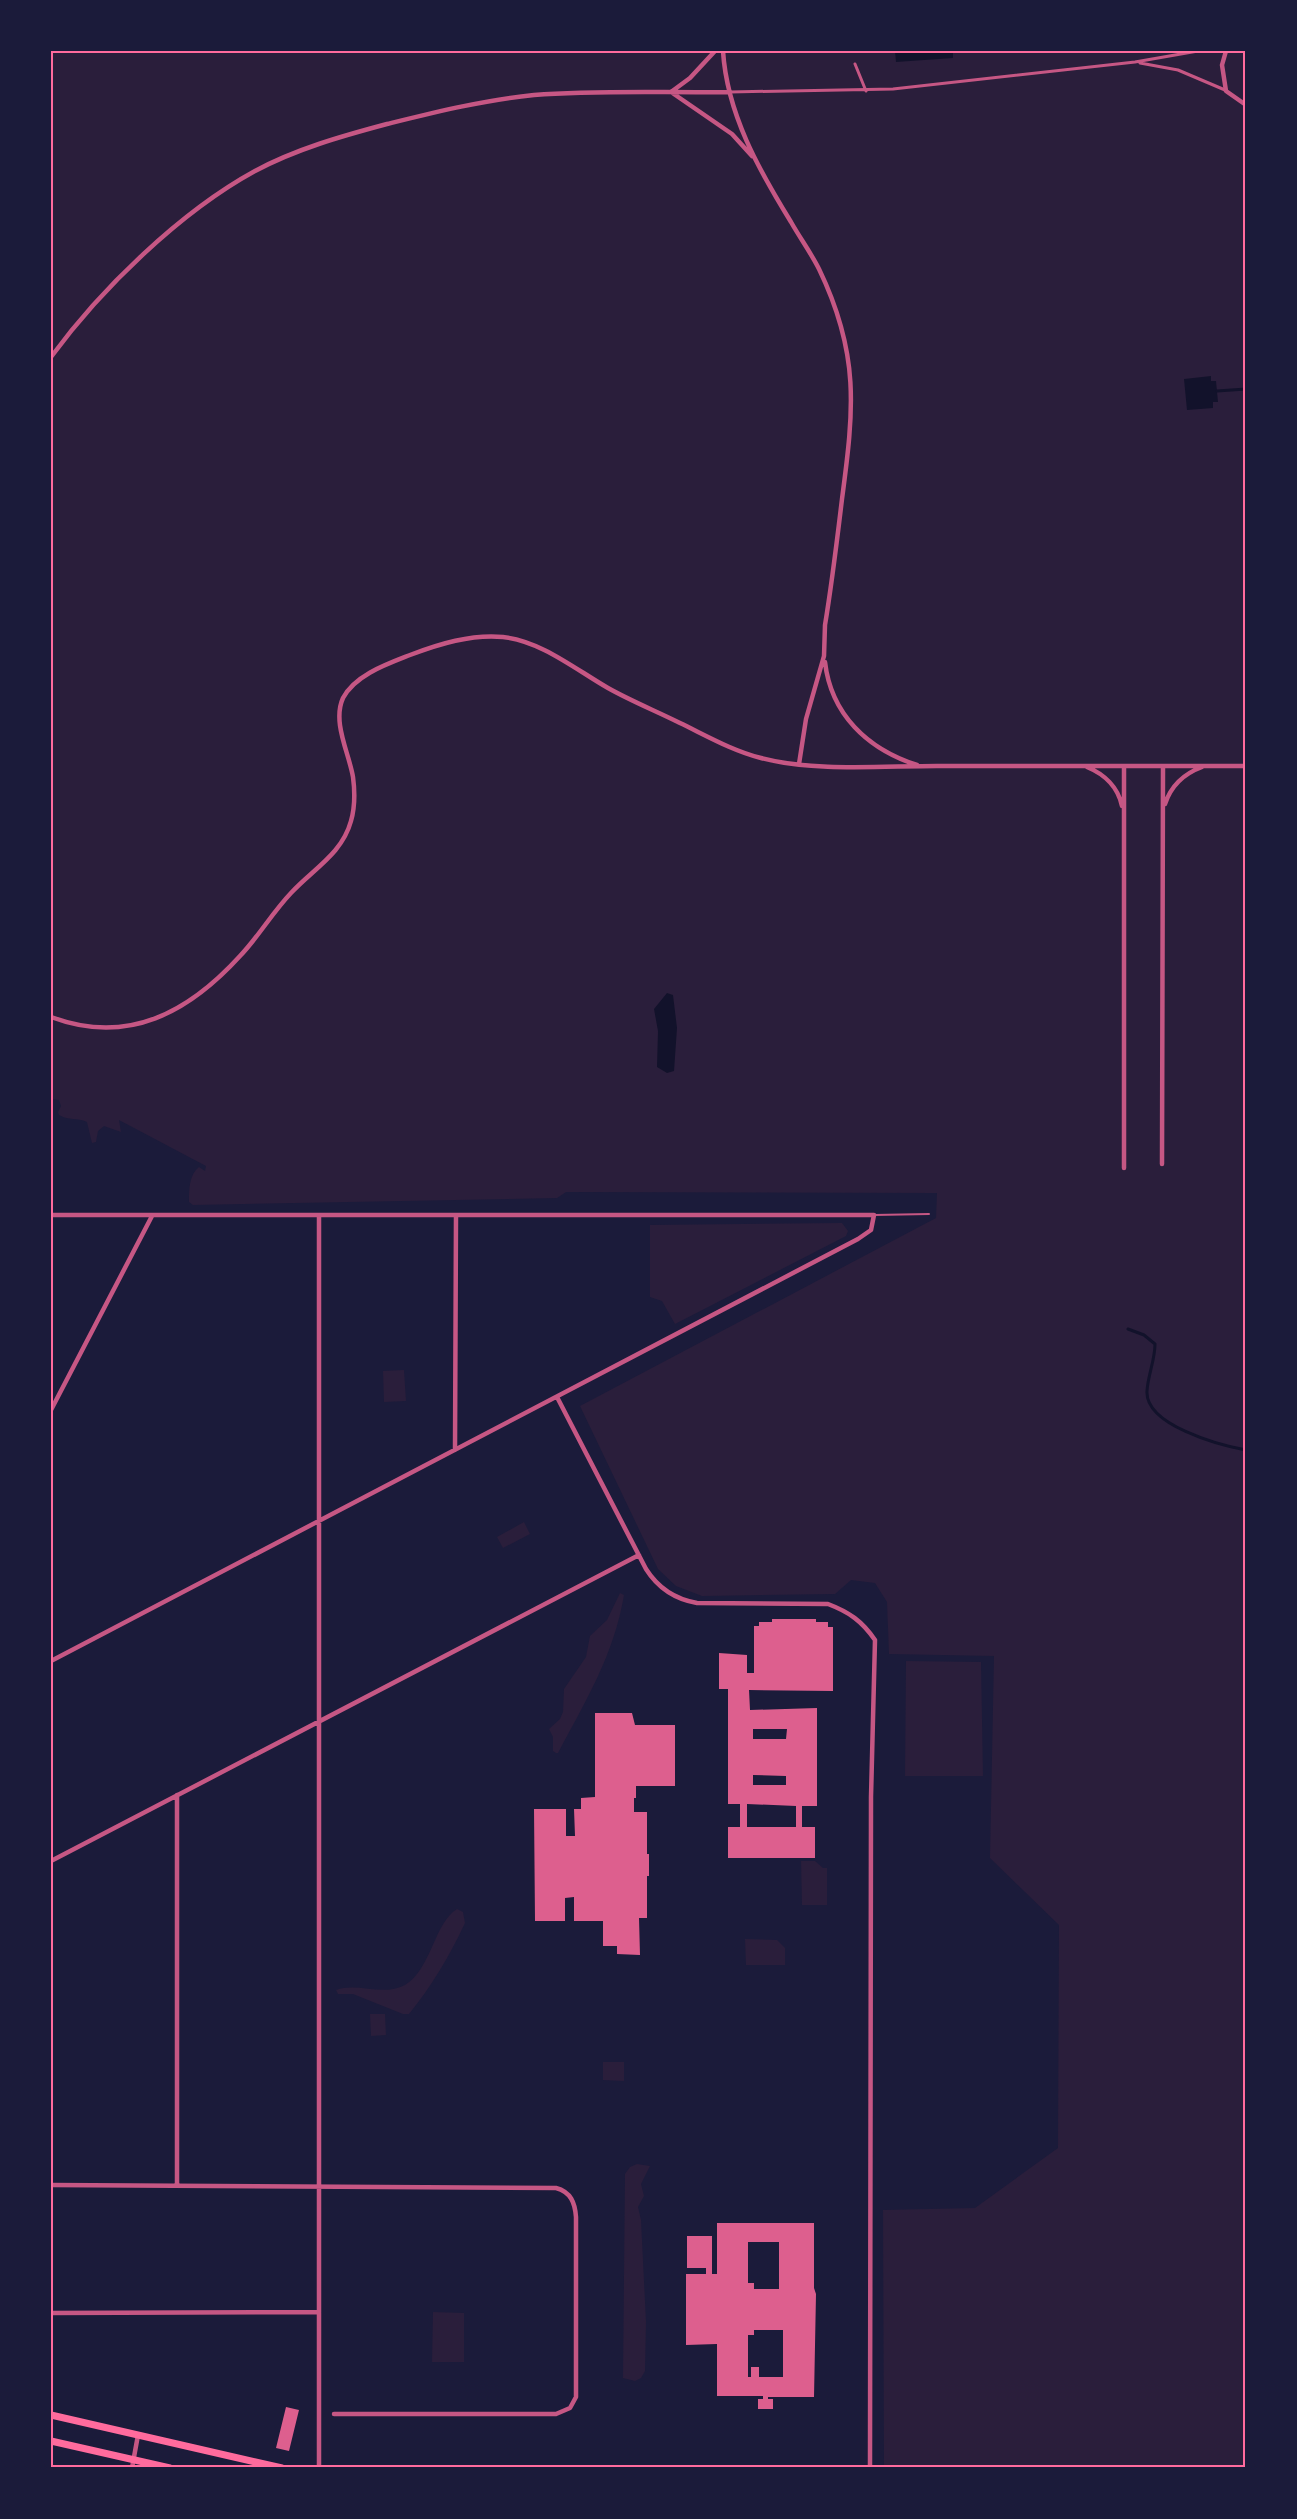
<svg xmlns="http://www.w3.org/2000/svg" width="1297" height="2519" font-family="'Libre Baskerville',serif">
	<rect width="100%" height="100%" fill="#1b1b3a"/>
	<!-- green -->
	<path fill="#2a1e3b" d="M 51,51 L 1246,51 L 1246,2468 L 884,2468 L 883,2210 L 975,2208 L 1058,2148 L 1059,1925 L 990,1858 L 994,1656 L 889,1654 L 887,1602 L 875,1583 L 851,1580 L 835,1594 L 702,1596 L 676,1586 L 658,1569 L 580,1406 L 936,1218 L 937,1193 L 566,1192 L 557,1198 L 193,1205 L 189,1202 C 189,1189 189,1175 199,1167 L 205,1171 L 206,1166 L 119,1120 L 121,1132 L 104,1126 L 98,1131 L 96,1142 L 92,1143 L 87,1122 C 77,1117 69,1121 59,1115 L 58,1112 L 61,1106 L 59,1100 L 51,1099 Z
		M 842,1223 L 848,1231 L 846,1236 L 675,1324 L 662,1301 L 650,1297 L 650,1225 Z
		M 404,1370 L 406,1401 L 384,1402 L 383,1371 Z
		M 524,1522 L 530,1534 L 503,1548 L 497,1537 Z
		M 620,1593 L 624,1595 C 614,1655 586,1700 558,1753 L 556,1753 L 553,1751 L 553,1737 L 549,1729 L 560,1719 L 563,1712 L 564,1689 L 586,1657 L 590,1636 L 607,1620 Z
		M 906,1661 L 981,1662 L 983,1776 L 905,1776 Z
		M 801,1861 L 815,1861 L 823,1868 L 827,1868 L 827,1905 L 802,1905 Z
		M 457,1909 L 463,1912 L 465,1923 C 450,1955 432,1986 409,2014 L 403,2014 L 353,1994 L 338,1994 L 336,1990 C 358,1982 383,1997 405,1985 C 431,1970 434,1923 457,1909 Z
		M 745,1939 L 777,1940 L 785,1948 L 785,1965 L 746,1965 Z
		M 370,2014 L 385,2014 L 386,2035 L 371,2036 Z
		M 603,2062 L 624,2062 L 624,2081 L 603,2080 Z
		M 637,2164 L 650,2166 L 641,2184 L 644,2196 L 638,2207 L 641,2220 L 646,2322 L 645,2371 L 641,2378 L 635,2381 L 623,2378 L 625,2174 L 630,2167 Z
		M 433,2312 L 464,2313 L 464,2362 L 432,2362 Z"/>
	<!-- water -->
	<path fill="#12122b" d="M 895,51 L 902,51 L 903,53 L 953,51 L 953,58 L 896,62 Z
		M 1211,376 L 1211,381 L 1216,381 L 1218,402 L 1213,402 L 1213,408 L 1187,410 L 1184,379 Z
		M 667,993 L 673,995 L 677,1028 L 674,1071 L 667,1073 L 657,1067 L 658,1031 L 654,1009 Z"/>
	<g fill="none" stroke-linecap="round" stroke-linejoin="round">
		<!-- stream -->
		<path stroke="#12122b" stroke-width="3" d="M 1217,391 L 1246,389
			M 1128,1329 L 1144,1335 L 1155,1344 C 1155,1360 1148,1375 1147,1391 C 1145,1425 1219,1445 1246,1450"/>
	</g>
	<!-- building -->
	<path fill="#dd5f8e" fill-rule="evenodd" d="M 772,1619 L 816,1619 L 816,1622 L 828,1622 L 828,1627 L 833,1627 L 833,1691 L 749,1690 L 750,1710 L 817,1708 L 817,1806 L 802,1806 L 802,1827 L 815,1827 L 815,1858 L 728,1858 L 728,1827 L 740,1827 L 740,1804 L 728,1804 L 728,1689 L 719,1689 L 719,1653 L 747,1655 L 747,1673 L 754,1673 L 754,1626 L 759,1626 L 759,1622 L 772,1622 ZM 753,1729 L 787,1729 L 786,1739 L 753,1739 ZM 753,1775 L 786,1776 L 786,1785 L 753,1785 ZM 747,1804 L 796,1806 L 796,1827 L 747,1827 Z
		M 595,1713 L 632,1713 L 635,1725 L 675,1725 L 675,1786 L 636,1786 L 636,1798 L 634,1798 L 634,1812 L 647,1812 L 647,1854 L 649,1854 L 649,1876 L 647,1876 L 647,1918 L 639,1918 L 640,1955 L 617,1954 L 617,1946 L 603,1946 L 603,1921 L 574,1921 L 574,1897 L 565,1898 L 565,1921 L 535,1921 L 534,1809 L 566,1809 L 566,1836 L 575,1836 L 574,1809 L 581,1809 L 581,1798 L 595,1797 Z
		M 717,2223 L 814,2223 L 814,2288 L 816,2294 L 814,2397 L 768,2397 L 768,2399 L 773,2399 L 773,2409 L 758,2409 L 758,2399 L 763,2399 L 763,2396 L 717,2396 L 717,2344 L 686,2345 L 686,2274 L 706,2274 L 706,2268 L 687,2268 L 687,2236 L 712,2236 L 712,2274 L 717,2274 ZM 748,2242 L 779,2242 L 779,2289 L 754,2289 L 754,2283 L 748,2283 ZM 754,2330 L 783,2330 L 783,2377 L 759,2377 L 759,2367 L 751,2367 L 751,2377 L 748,2377 L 748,2335 L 754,2335 Z
		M 286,2407 L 299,2410 L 289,2451 L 276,2448 Z"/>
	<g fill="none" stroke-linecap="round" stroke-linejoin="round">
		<!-- service -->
		<path stroke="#c65784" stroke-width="2" d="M 874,1215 L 929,1214"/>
		<!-- pedestrian -->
		<path stroke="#c65784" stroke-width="3" d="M 1140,63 L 1178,70 L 1225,90
			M 855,64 L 866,91
			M 730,92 L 893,89 L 1135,62 L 1198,51"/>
		<!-- minor -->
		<path stroke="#c65784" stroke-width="4.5" d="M 715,51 L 690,78 L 671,92 L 732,134 L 752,156
			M 723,51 C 727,114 759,170 791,222 C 800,238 811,253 819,269 C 860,354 854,409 842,499 C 837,541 832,583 825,625 L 824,656 L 806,719 L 799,764
			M 1226,51 L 1222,65 L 1226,91 L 1246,105
			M 51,357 C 101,289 180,212 255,171 C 296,149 342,136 387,124 C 436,112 484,100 534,95 C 599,90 665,93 730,92
			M 825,662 C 831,714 867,749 917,765
			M 1124,766 L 1124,1168
			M 1087,767 C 1104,774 1118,787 1122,806
			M 1165,804 C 1171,786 1183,774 1202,767
			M 51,1017 C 128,1046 189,1012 240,956 C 259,936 272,913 291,893 C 313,869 342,854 351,821 C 355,807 355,792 353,777 C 349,753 332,722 343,698 C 355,675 387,664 410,655 C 439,644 471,634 503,637 C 541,641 575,669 608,688 C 631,701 656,711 680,723 C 707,736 733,751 761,758 C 815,772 881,766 937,766 C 1040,766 1143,766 1246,766
			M 1162,1164 L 1163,766
			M 51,1215 L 874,1215 L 871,1230 L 858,1239 L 51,1661
			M 557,1397 L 646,1569 C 658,1588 674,1599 697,1603 L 828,1604 C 849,1612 862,1621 875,1640 L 871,1797 L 870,2468
			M 51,1410 L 152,1216
			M 455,1450 L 456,1215
			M 177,1795 L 177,2186
			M 51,1861 L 639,1555
			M 51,2185 L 556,2188 C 571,2192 575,2203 576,2217 L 576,2397 L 570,2408 L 556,2414 L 334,2414
			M 51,2313 L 319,2312
			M 132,2468 L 138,2435
			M 319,2468 L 319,1215"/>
		<!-- primary -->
		<path stroke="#ff6b9d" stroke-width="7" d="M 51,2415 L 282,2468
			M 51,2441 L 170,2468"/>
	</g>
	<!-- border -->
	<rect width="1297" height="2519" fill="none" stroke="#1b1b3a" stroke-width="105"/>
	<rect x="52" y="52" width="1192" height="2414" fill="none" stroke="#ff6b9d" stroke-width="2"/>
</svg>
